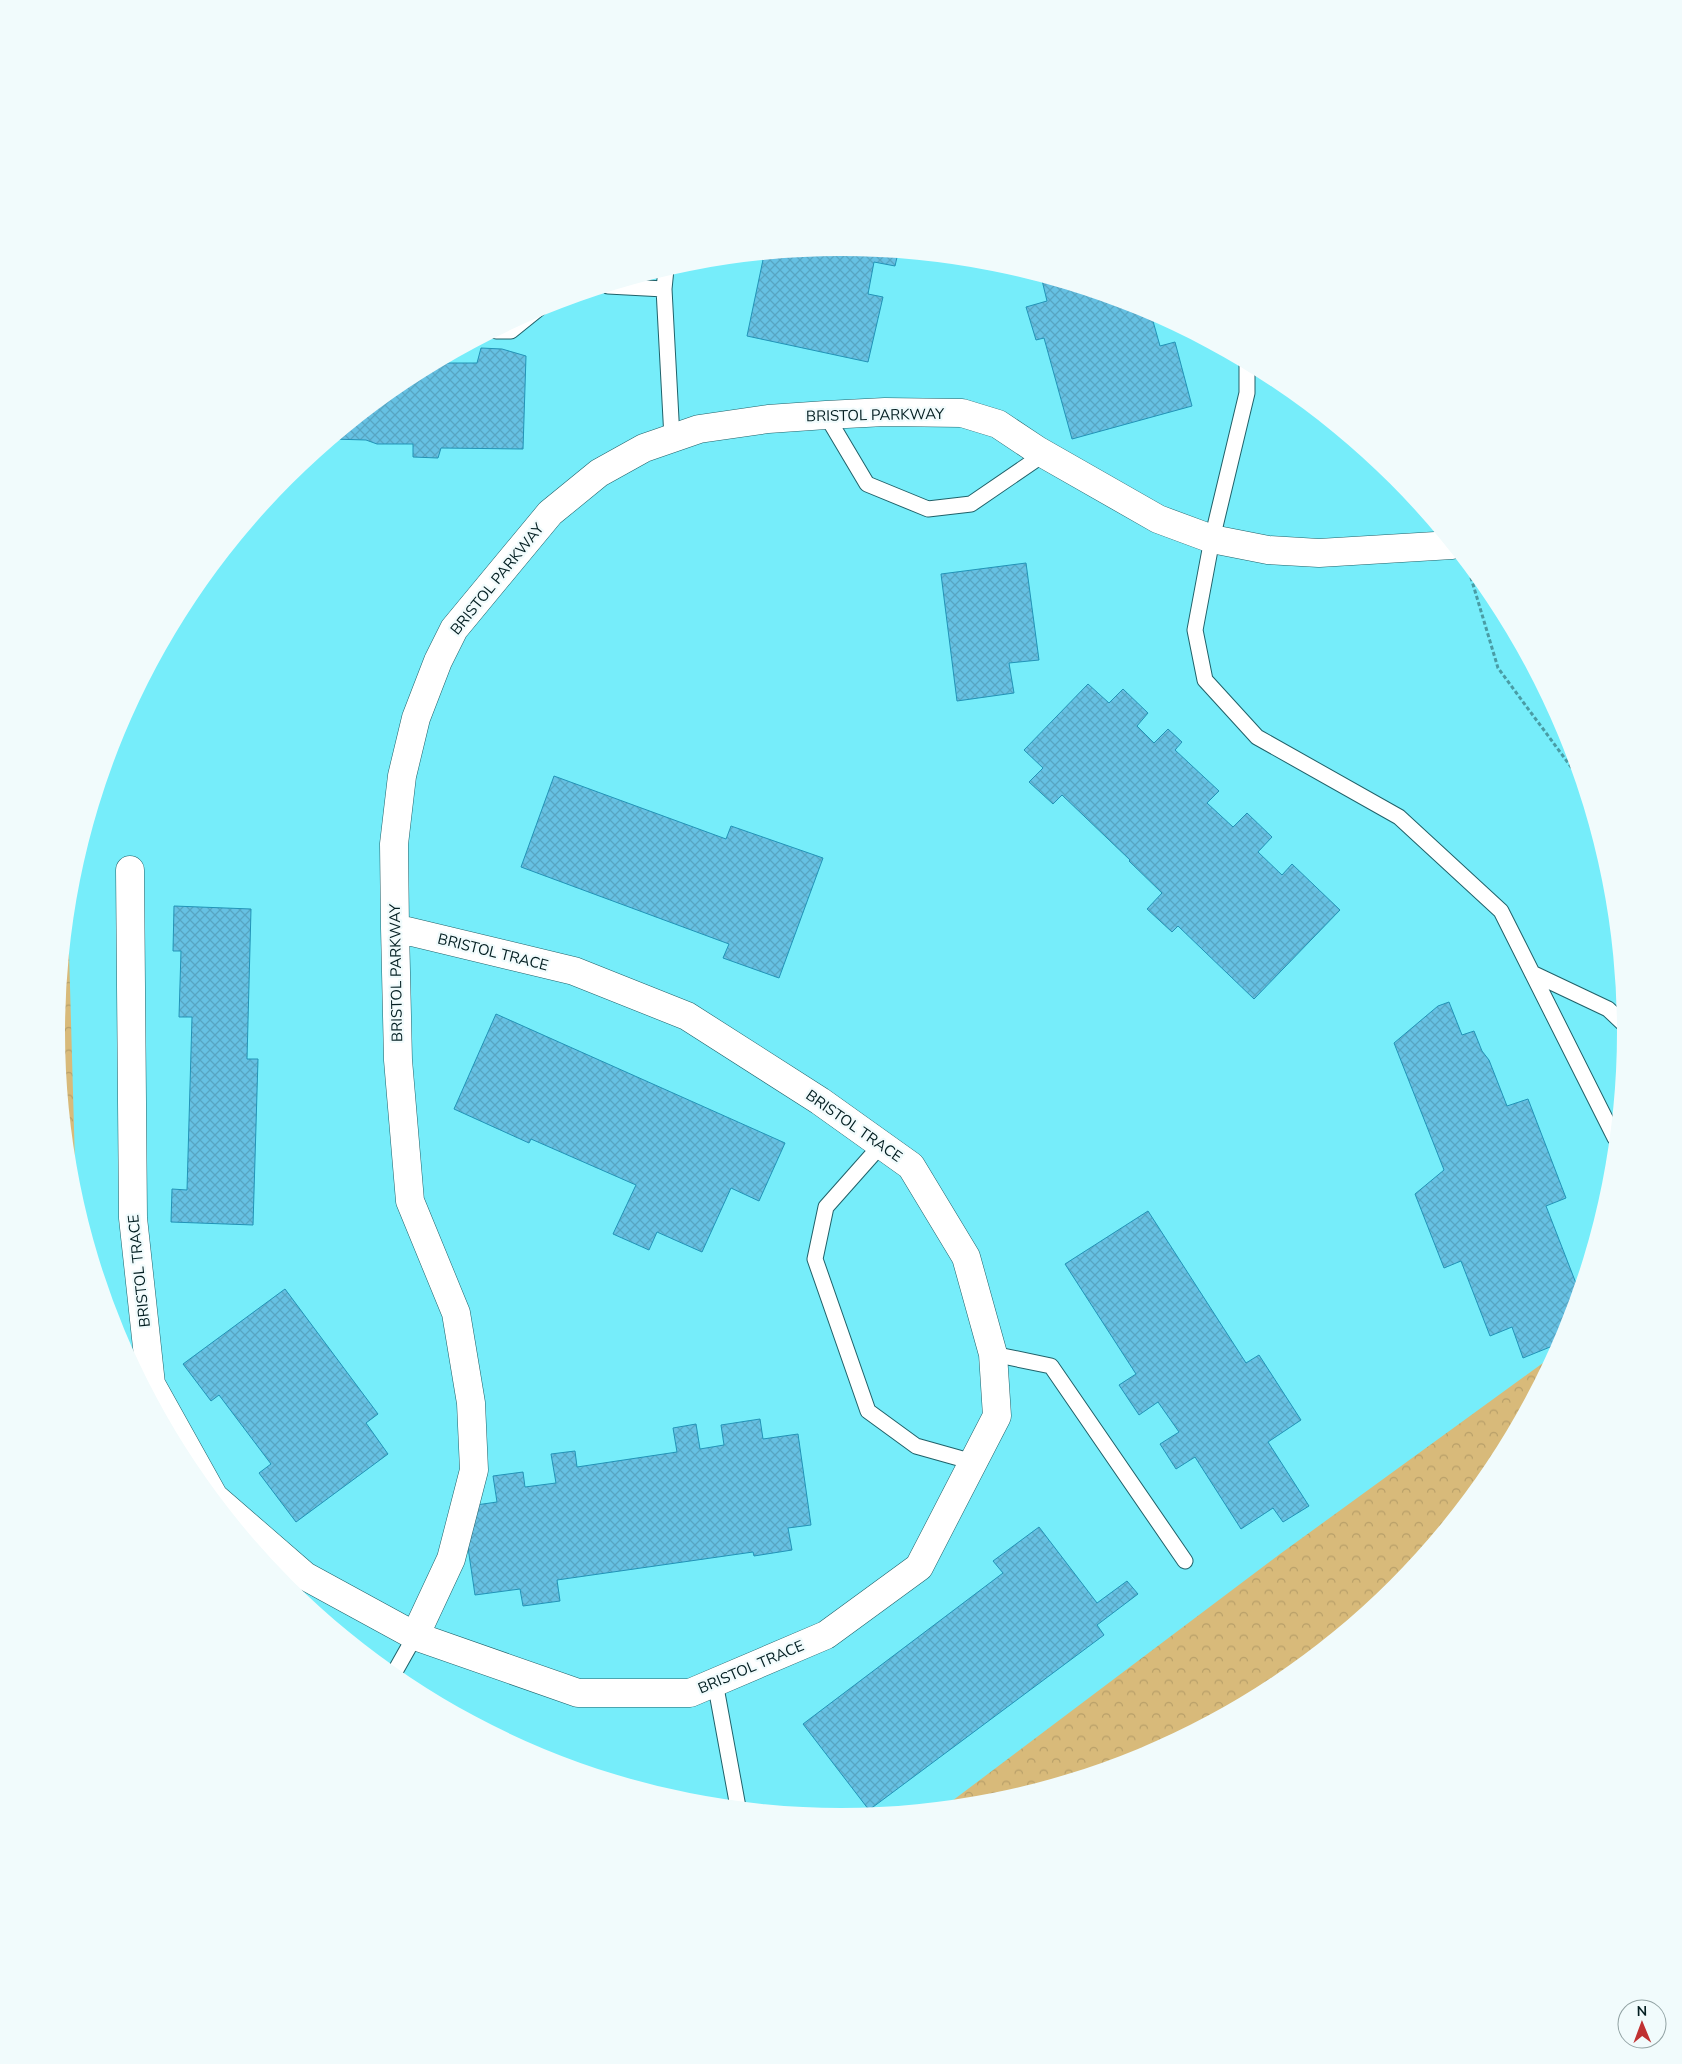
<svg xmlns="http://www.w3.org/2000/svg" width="1682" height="2064" font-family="'Nunito Sans',sans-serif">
	<defs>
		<pattern id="forest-crowns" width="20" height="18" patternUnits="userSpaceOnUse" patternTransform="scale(1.25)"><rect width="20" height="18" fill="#d8ba7a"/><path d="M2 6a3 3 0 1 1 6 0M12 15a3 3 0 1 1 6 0" fill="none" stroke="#b89f69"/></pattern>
		<pattern id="building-cross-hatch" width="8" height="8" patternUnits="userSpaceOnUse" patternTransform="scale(1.25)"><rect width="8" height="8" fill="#66c1e3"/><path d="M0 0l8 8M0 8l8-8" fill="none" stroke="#57a5c2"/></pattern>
	</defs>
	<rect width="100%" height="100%" fill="#76edfa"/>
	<!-- forest -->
	<path fill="url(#forest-crowns)" d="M 68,915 L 76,1199 L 71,1185 L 56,1032 Z
		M 1554,1355 L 1493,1468 L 1396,1587 L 1277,1685 L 1141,1757 L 994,1802 L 944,1807 L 1280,1554 Z"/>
	<!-- building -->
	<path fill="url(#building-cross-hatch)" stroke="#2293b7" d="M 841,247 L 898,253 L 895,266 L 874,262 L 868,294 L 883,297 L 868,362 L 747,336 L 764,255 Z
		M 1041,276 L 1142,307 L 1154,314 L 1151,314 L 1160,346 L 1175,342 L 1192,406 L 1072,439 L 1044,338 L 1036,340 L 1026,307 L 1047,301 Z
		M 481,348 L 502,349 L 526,356 L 523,449 L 441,448 L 438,458 L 413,457 L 413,444 L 377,444 L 366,440 L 332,439 L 405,379 L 435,363 L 477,363 Z
		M 1026,563 L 1039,660 L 1009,663 L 1014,693 L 957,701 L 941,574 Z
		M 1088,684 L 1109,703 L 1123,689 L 1148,713 L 1137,726 L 1154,743 L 1168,729 L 1182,742 L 1175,750 L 1219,791 L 1207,803 L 1233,827 L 1247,813 L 1272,837 L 1258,852 L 1282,875 L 1292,864 L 1340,910 L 1254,999 L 1178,926 L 1172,932 L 1147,909 L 1162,893 L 1129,861 L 1130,860 L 1062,795 L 1053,804 L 1029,782 L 1043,768 L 1024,750 Z
		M 554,776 L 726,839 L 731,826 L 823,858 L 779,978 L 723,958 L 729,944 L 521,867 Z
		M 174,906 L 251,909 L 247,1059 L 258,1059 L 253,1225 L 171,1222 L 172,1189 L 187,1190 L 192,1017 L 179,1017 L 181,951 L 173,951 Z
		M 1449,1002 L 1462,1035 L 1474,1031 L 1482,1051 L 1489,1060 L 1507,1106 L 1528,1099 L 1566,1198 L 1546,1206 L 1579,1291 L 1562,1339 L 1555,1345 L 1523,1358 L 1512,1327 L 1490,1336 L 1461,1261 L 1444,1268 L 1415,1194 L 1444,1170 L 1394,1043 L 1438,1006 Z
		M 496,1014 L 785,1143 L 759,1201 L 731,1188 L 702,1252 L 657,1232 L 649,1250 L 613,1234 L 636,1185 L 531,1139 L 529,1143 L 454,1109 Z
		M 1148,1211 L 1246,1363 L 1259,1355 L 1301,1420 L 1268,1442 L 1309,1506 L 1283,1522 L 1273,1508 L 1241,1529 L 1195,1457 L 1176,1469 L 1160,1444 L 1179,1432 L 1158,1402 L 1139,1415 L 1119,1385 L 1136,1374 L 1065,1264 Z
		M 285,1289 L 378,1414 L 366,1423 L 388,1454 L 296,1522 L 259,1473 L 271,1464 L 219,1395 L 211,1401 L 183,1364 Z
		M 760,1419 L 763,1439 L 798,1434 L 811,1525 L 788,1528 L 792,1550 L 754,1556 L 753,1552 L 557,1580 L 560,1601 L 523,1606 L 520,1589 L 475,1595 L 462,1507 L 497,1502 L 493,1476 L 523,1472 L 525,1487 L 556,1483 L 551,1454 L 575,1451 L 577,1467 L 677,1452 L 673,1428 L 696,1424 L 700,1449 L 724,1445 L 721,1425 Z
		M 1039,1527 L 1097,1603 L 1127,1581 L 1138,1594 L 1097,1625 L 1104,1635 L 869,1810 L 803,1724 L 1003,1573 L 993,1561 Z"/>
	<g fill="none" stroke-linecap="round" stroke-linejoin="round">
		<!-- lane casing -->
		<g stroke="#206169" stroke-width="17">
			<path id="lane" d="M 666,269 L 664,289 L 672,438
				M 608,286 L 664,289
				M 496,331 L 511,331 L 542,306
				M 1247,363 L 1247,393 L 1212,539 L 1195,630 L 1205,680 L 1257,737 L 1399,817 L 1501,911 L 1615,1138
				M 826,415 L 867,484 L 928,509 L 971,504 L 1044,454
				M 1532,973 L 1608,1009 L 1625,1025
				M 881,1145 L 826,1207 L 815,1259 L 868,1411 L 916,1446 L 973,1462
				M 993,1354 L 1051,1366 L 1185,1561
				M 393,1675 L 415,1636
				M 715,1682 L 738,1807"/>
		</g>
		<!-- street casing -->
		<g stroke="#206169" stroke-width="29">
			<path id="street" d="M 130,870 L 133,1218 L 151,1384 L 214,1497 L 305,1576 L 415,1636 L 578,1693 L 690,1693 L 826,1635 L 919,1567 L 997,1416 L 993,1354 L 966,1257 L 911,1166 L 820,1101 L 687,1016 L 574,971 L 395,928
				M 415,1636 L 451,1559 L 474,1470 L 471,1403 L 456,1313 L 410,1201 L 398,1060 L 395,928 L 394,844 L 402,776 L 416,718 L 438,661 L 454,629 L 550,513 L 599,473 L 644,448 L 699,429 L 768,419 L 826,415 L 885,412 L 962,413 L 998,424 L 1037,450 L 1158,519 L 1212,539 L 1268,550 L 1319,553 L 1452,545"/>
		</g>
		<!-- path -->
		<path stroke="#499ca5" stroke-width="3" stroke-dasharray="4 2.5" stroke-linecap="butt" d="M 1469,571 L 1498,668 L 1580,779"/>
		<!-- lane -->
		<use href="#lane" stroke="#fff" stroke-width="15"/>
		<!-- street -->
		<use href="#street" stroke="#fff" stroke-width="28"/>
	</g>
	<g text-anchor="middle" stroke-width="4.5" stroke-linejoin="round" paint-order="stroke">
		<!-- street labels -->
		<g font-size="15" fill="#031e21" stroke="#f1fbfc">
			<text transform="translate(875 415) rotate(-1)" y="5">BRISTOL PARKWAY</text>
			<text transform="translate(497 579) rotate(-51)" y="5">BRISTOL PARKWAY</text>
			<text transform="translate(493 952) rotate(14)" y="5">BRISTOL TRACE</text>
			<text transform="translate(396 973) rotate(-91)" y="5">BRISTOL PARKWAY</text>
			<text transform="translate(854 1126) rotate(35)" y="5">BRISTOL TRACE</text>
			<text transform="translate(139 1271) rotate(-96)" y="5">BRISTOL TRACE</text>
			<text transform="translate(751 1667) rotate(-23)" y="5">BRISTOL TRACE</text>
		</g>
	</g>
	<!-- crop -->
	<path d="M0 0H1682V2064H0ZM65 1032a776 776 0 1 1 1552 0a776 776 0 1 1-1552 0Z" fill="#f1fbfc" fill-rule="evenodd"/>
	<!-- north arrow -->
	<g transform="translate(1642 2024) rotate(359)"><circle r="24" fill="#f1fbfc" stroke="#92a3a4"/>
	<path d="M0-4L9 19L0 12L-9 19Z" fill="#c03132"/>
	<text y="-8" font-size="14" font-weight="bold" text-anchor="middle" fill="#031e21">N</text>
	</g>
</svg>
